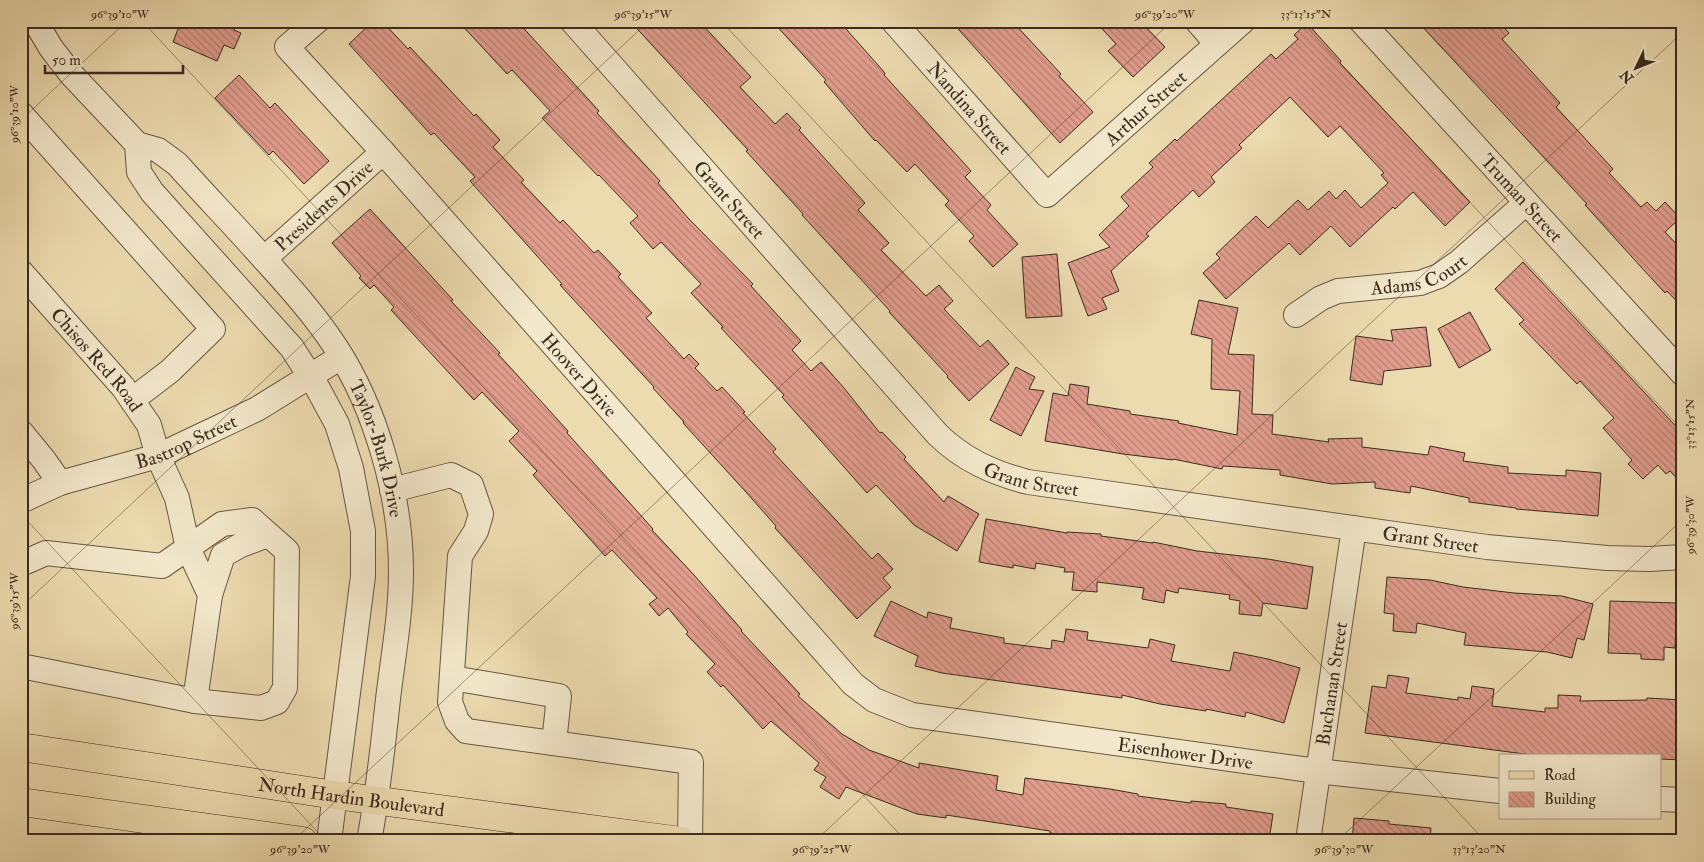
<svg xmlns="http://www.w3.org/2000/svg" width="1704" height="862" font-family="'IM FELL Double Pica',serif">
	<defs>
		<pattern id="building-back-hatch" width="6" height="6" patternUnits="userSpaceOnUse" patternTransform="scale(1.25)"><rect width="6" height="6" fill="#e29d8d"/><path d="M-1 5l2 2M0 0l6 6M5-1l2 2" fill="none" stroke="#b88073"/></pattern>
	</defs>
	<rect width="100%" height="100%" fill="#ecdbaf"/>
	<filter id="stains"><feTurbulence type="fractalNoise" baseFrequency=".004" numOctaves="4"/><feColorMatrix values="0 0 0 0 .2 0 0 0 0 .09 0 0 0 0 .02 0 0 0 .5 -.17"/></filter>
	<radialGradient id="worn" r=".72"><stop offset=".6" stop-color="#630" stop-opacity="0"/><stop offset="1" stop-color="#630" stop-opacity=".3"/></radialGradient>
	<!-- building -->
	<path fill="url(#building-back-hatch)" stroke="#3b2b1e" d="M 181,21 L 238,21 L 234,30 L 241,33 L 234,49 L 224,45 L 217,61 L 173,42 Z
		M 373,21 L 382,21 L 408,49 L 410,47 L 474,116 L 476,114 L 500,140 L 493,147 L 524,180 L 521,182 L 560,223 L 563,220 L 594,253 L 598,250 L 621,274 L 618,277 L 652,313 L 646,318 L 684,359 L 689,354 L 699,364 L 695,368 L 717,391 L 722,387 L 745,412 L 743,413 L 776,449 L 773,452 L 872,559 L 878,553 L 893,569 L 883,578 L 891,587 L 857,619 L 775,528 L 776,526 L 745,491 L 683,423 L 684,422 L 653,388 L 654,387 L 560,285 L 562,284 L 470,181 L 475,177 L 434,133 L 431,135 L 349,44 Z
		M 458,21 L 517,21 L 599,111 L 597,113 L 660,181 L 658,183 L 688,218 L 753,284 L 751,286 L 801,341 L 792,350 L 811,371 L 821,362 L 844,388 L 880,433 L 882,432 L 906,457 L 904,459 L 944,502 L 948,496 L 979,514 L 957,551 L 914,525 L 876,485 L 867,493 L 782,397 L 784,395 L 721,328 L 723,327 L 691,293 L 701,284 L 661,242 L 653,249 L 630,223 L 638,216 L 599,175 L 598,176 L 542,118 L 550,111 L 512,70 L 507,74 Z
		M 630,21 L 699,21 L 751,77 L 740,87 L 775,124 L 787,113 L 801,128 L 799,130 L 865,203 L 858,210 L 889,243 L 881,250 L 926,296 L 939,285 L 953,301 L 944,309 L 980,347 L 988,340 L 1009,364 L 969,401 L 947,377 L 948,376 L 889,312 L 890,311 L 802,215 L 803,214 L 746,151 L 748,150 Z
		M 772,21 L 839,21 L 885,73 L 884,75 L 971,171 L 965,177 L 991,205 L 987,210 L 1018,244 L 993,267 L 969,241 L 974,236 L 945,205 L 949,201 L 915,164 L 907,172 L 876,140 L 875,141 L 824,82 L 826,80 Z
		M 951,21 L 1012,21 L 1061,74 L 1059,76 L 1093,112 L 1060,143 Z
		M 1095,21 L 1140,21 L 1165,47 L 1133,77 L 1108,51 L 1116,44 Z
		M 1417,21 L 1498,21 L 1509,33 L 1502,39 L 1560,103 L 1556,107 L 1613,169 L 1609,173 L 1641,207 L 1647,202 L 1656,211 L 1665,202 L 1680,218 L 1665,232 L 1683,251 L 1683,308 L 1667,291 L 1665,293 L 1641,267 L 1585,205 L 1587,204 Z
		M 1307,23 L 1341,61 L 1340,63 L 1470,202 L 1445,226 L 1413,192 L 1395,209 L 1393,207 L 1350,247 L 1331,226 L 1300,255 L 1289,243 L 1226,299 L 1203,273 L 1220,258 L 1216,254 L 1256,216 L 1268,228 L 1298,200 L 1308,210 L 1329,191 L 1336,199 L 1345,190 L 1361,208 L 1388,183 L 1381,175 L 1384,173 L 1340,126 L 1328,137 L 1290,97 L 1239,145 L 1242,148 L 1211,177 L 1215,182 L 1199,197 L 1193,190 L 1146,234 L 1149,236 L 1111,271 L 1119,291 L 1102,298 L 1107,309 L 1088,316 L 1068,263 L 1110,247 L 1099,235 L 1129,206 L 1121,197 L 1153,167 L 1149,163 L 1175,139 L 1177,141 L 1271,54 L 1276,59 L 1298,39 L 1294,35 Z
		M 239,75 L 270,108 L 275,103 L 329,161 L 304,184 L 273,151 L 269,155 L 215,98 Z
		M 370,209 L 453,300 L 451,301 L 500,353 L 498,354 L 568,431 L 567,433 L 653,529 L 652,530 L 694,575 L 742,630 L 741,631 L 800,694 L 798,696 L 842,734 L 869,750 L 919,768 L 919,763 L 998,776 L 996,790 L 1023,795 L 1025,778 L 1110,789 L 1138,794 L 1138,796 L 1191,803 L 1191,801 L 1226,804 L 1226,807 L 1273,814 L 1269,841 L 1187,841 L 1132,833 L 1130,841 L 1106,841 L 1050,833 L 1050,831 L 946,815 L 946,818 L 917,814 L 846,787 L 839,799 L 820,787 L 826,777 L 814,770 L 819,763 L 771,721 L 763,729 L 723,685 L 721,687 L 707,672 L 715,664 L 686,634 L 688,632 L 668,608 L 659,616 L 649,604 L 657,598 L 612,550 L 605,556 L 533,475 L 537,471 L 509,441 L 519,431 L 482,392 L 474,400 L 391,310 L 394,307 L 374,285 L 370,289 L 359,278 L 361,276 L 332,243 Z
		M 1057,254 L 1062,316 L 1026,318 L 1022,257 Z
		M 1523,262 L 1683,434 L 1683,485 L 1670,471 L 1666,474 L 1658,465 L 1643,479 L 1628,464 L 1632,460 L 1603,428 L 1614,418 L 1580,381 L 1577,384 L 1519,324 L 1524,320 L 1495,289 Z
		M 1199,300 L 1238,308 L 1228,354 L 1254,355 L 1252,414 L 1273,415 L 1272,434 L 1329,442 L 1328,439 L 1362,438 L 1362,447 L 1428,455 L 1430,446 L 1465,453 L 1463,461 L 1508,467 L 1508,473 L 1566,476 L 1566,470 L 1601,473 L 1598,516 L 1516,509 L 1516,508 L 1469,502 L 1469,498 L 1411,486 L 1410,493 L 1375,488 L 1375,482 L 1332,484 L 1280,475 L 1280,470 L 1223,466 L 1222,469 L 1173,459 L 1173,460 L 1123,454 L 1045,441 L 1053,393 L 1068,396 L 1070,384 L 1089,387 L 1087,404 L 1130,411 L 1130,414 L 1179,421 L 1178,423 L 1237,435 L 1240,391 L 1211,389 L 1212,339 L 1191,334 Z
		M 1470,312 L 1491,350 L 1459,368 L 1438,329 Z
		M 1426,327 L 1431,366 L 1384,371 L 1382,385 L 1350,380 L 1356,336 L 1393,341 L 1391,330 Z
		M 1016,367 L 1035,377 L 1029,389 L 1044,391 L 1021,436 L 990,420 Z
		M 986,519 L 1067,533 L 1067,532 L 1101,534 L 1101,536 L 1153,543 L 1153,542 L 1197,551 L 1268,559 L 1313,567 L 1307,609 L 1263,603 L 1261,616 L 1239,614 L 1240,601 L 1229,599 L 1230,595 L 1179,588 L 1178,593 L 1166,590 L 1164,603 L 1142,599 L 1144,588 L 1097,582 L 1097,592 L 1072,590 L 1074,572 L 1064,572 L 1065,568 L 1036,563 L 1035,569 L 1013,565 L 1013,568 L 979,562 Z
		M 1387,577 L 1430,580 L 1463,587 L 1514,593 L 1562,596 L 1593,604 L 1584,640 L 1577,638 L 1572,658 L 1547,652 L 1464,645 L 1466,633 L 1417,623 L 1416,633 L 1393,631 L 1394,614 L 1384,613 Z
		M 891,601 L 927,618 L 928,612 L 952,618 L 950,628 L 1004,638 L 1004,643 L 1051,649 L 1052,640 L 1064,642 L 1066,629 L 1088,632 L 1087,640 L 1148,648 L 1150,639 L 1175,645 L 1171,661 L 1230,671 L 1234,652 L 1268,659 L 1300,668 L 1284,723 L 1246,712 L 1245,717 L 1206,709 L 1206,711 L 1160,704 L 1122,695 L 1122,698 L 942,673 L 915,666 L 918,656 L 874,636 Z
		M 1610,601 L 1677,603 L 1675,648 L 1664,647 L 1664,660 L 1641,659 L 1641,654 L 1608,653 Z
		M 1388,675 L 1409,678 L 1406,693 L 1458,700 L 1458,697 L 1470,699 L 1472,686 L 1494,689 L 1492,706 L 1545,712 L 1545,708 L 1558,708 L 1558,695 L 1581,696 L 1580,701 L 1647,700 L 1647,698 L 1683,700 L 1683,760 L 1660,759 L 1660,756 L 1532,755 L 1365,733 L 1372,686 L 1386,688 Z
		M 1354,818 L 1389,821 L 1389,824 L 1431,828 L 1430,841 L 1352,841 Z"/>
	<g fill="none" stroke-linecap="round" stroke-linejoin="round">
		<!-- minor casing -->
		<g stroke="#675742" stroke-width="26">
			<g id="minor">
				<path id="s1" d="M 35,21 L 51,48 L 71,74 L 137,144 L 158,150 L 177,164 C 203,193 230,221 256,250 C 284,281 312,311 335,346 C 376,408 401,497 401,571 C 401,614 393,657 388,699 C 383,746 378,794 369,841"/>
				<path id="s2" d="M 317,21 L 287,47 L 383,152 L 853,684 L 874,700 L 912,715 L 1317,771 L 1500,791"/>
				<path id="s3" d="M 572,21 L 938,435 C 964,460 993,473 1028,482 L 1487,547 L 1607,558 L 1649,559 L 1683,557"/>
				<path id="s4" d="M 893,21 L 1047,195 L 1243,21"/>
				<path d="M 1197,21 L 1217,44"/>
				<path id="s5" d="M 1361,21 L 1683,374"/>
				<path d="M 21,114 L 213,329 L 170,371 L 132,400"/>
				<path d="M 137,144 L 139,172 L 152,192 L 292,348 L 317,387 L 337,424 L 351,468 L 363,531 L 363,576 L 329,841"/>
				<path id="s6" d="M 264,259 L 383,152"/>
				<path id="s7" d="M 21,272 L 123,387 L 149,425 L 158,456 L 177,498 L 188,548 L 210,595 L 195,701 L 21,666"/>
				<path id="s8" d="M 1296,315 L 1321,298 L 1338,291 L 1420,283 L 1439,276 L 1459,262 L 1526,203"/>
				<path d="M 21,432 L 44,460 L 60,483"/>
				<path d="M 392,490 L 451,475 L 471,485 L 481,514 L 476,531 L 460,556 L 450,702 L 457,721 L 466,731 L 691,762 L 690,841"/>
				<path id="s9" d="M 21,501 L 60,483 L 158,456 L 257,409 L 341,357"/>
				<path d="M 21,564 L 46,553 L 162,566 L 222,524 L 252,520 L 287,551 L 285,688 L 277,702 L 261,708 L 195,701"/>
				<path d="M 210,595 L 223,555 L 241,545 L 268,535"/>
				<path d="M 452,678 L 559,696 L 554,743"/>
				<path d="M 1660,799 L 1683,800"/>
				<path id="s10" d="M 1308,841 L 1354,528"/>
			</g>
		</g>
		<!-- major casing -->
		<g stroke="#3b2b1e" stroke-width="29">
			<g id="major">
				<path id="s11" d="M 21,747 L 335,795 L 681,841"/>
				<path d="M 21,802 L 303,841"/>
			</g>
		</g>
		<!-- minor -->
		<use href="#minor" stroke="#f3e8cb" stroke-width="24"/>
		<!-- major -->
		<use href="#major" stroke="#ecdbaf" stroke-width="28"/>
	</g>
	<!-- ticks -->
	<path fill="none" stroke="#3b2b1e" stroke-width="1" stroke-opacity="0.45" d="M 142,21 L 906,841M 721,21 L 1485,841M 1301,21 L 1683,431M 21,120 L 127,21M 21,514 L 326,841M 21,607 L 649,21M 293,841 L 1172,21M 815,841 L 1683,32M 1337,841 L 1683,519"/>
	<g text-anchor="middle" stroke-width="4" stroke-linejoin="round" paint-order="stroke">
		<!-- street labels -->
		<g font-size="19" fill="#3b2b1e" stroke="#f3e8cb">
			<text dy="7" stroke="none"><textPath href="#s4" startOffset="116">Nandina Street</textPath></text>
			<text dy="7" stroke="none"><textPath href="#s4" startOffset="364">Arthur Street</textPath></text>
			<text dy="7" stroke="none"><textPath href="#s5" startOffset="239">Truman Street</textPath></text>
			<text dy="7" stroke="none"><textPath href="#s3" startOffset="238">Grant Street</textPath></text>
			<text dy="7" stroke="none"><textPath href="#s6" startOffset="80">Presidents Drive</textPath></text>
			<text dy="7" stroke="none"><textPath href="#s8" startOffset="132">Adams Court</textPath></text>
			<text dy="7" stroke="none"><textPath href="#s7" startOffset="116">Chisos Red Road</textPath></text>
			<text dy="7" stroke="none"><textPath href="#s2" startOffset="479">Hoover Drive</textPath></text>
			<text dy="7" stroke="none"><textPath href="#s9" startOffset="176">Bastrop Street</textPath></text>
			<text dy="7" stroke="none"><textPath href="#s1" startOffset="559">Taylor-Burk Drive</textPath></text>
			<text dy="7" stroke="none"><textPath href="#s3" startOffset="658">Grant Street</textPath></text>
			<text dy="7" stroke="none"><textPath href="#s3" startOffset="1062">Grant Street</textPath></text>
			<text dy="7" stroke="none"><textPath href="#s10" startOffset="159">Buchanan Street</textPath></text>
			<text dy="7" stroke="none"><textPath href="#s2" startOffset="1235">Eisenhower Drive</textPath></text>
			<text dy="7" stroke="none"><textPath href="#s11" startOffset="334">North Hardin Boulevard</textPath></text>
		</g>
	</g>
	<!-- margin -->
	<rect width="1704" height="862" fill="none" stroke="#ecdbaf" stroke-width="55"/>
	<!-- legend -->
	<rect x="1499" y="754" width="162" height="65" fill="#f3e8cb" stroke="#a99c86"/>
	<rect x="1509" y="771" width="25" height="8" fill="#ecdbaf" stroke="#a99c86"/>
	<text x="1544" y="780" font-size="15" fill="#3b2b1e">Road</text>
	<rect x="1509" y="792" width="25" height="15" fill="url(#building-back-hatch)" stroke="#a99c86"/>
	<text x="1544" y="804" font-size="15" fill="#3b2b1e">Building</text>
	<!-- north arrow -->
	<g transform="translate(1636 68) rotate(227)" stroke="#f3e8cb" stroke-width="4" paint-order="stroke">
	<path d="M0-4L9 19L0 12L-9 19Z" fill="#3b2b1e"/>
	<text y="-8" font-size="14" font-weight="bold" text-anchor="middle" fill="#3b2b1e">N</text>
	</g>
	<!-- scale -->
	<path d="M45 65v8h138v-8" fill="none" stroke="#3b2b1e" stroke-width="2.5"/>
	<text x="52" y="65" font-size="15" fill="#3b2b1e" stroke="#f3e8cb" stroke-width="4" paint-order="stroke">50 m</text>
	<rect x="28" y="28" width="1648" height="806" fill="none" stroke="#3b2b1e" stroke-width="2"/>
	<g font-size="12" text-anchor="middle" fill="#3b2b1e">
		<text x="120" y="18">96°39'10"W</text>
		<text x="643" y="18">96°39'15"W</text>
		<text x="1165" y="18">96°39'20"W</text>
		<text x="1306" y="18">33°13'15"N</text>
		<text transform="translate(14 114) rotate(-90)" y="4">96°39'10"W</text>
		<text transform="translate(1690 424) rotate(-90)" y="4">33°13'15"N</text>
		<text transform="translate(1690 525) rotate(-90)" y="4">96°39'30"W</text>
		<text transform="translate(14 601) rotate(-90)" y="4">96°39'15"W</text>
		<text x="300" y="853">96°39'20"W</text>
		<text x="822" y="853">96°39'25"W</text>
		<text x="1344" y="853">96°39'30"W</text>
		<text x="1479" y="853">33°13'20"N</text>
	</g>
	<rect width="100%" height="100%" filter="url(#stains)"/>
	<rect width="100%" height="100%" fill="url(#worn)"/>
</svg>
